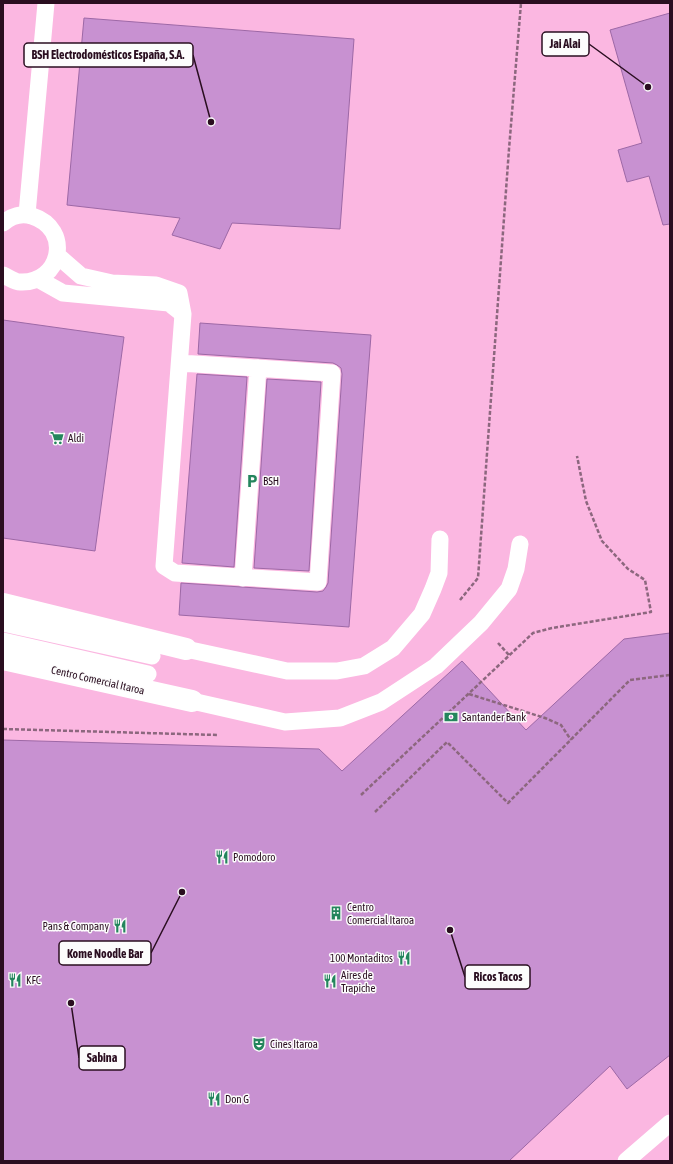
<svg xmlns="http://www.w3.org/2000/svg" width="673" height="1164" font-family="'Asap Condensed',sans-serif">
	<rect width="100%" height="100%" fill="#facae7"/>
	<!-- built -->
	<path fill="#fbb7e1" d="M 3,3 L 670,3 L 670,1161 L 3,1161 Z"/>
	<!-- building -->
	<path fill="#c891d1" stroke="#9d68a6" d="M 670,13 L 670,224 L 663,225 L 649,176 L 627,182 L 618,150 L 642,143 L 610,30 Z
		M 84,18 L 354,39 L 340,229 L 232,223 L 220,249 L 172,235 L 180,218 L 67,205 Z
		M 3,320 L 124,337 L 95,551 L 3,538 Z
		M 200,323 L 371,335 L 349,627 L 179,615 L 181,583 L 317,592 L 323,591 L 326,587 L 328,583 L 342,374 L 341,368 L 337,365 L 333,363 L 198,354 Z
		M 197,374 L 247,377 L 234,567 L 182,563 Z
		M 267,379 L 321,382 L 309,571 L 254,568 Z
		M 670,633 L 670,1055 L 627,1089 L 610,1066 L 509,1161 L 3,1161 L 3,740 L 319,749 L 342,771 L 462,661 L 526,730 L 624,639 Z"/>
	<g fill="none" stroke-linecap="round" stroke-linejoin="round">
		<!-- path -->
		<path stroke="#8c677e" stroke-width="2.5" stroke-dasharray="4 2" stroke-linecap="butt" d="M 460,600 L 478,578 L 509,149 L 521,3
			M 498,643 L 509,655
			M 469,694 L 545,718 L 561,725 L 571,740
			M 3,729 L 218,735
			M 361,795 L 533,633 L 552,628 L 651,612 L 645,580 L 628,569 L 602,541 L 586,501 L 577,456
			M 375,812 L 447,742 L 508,803 L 630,680 L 670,675"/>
		<!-- lane -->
		<path stroke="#fff" stroke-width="17" d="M 27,214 L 46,3
			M 3,223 C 11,216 22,213 32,216 C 73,229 61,284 20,282 C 15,282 8,277 3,275
			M 57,255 L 81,276 L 112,283 L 156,285 L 179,293 L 183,314 L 164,566 L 175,573 L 318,582 L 332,373 L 180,363
			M 38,279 L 63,293 L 169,303 L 183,314
			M 243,578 L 258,368
			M 3,623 L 152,656
			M 3,641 L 148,674
			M 186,649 L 287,671 L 337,671 L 364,666 L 393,648 L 422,614 L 433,589 L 439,573 L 440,539
			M 192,701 L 285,722 L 340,718 L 381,702 L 436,666 L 481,623 L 509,589 L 516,569 L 520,544
			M 626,1161 L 670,1123"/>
		<!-- street -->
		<path stroke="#fff" stroke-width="22" d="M 3,604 L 186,649
			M 3,659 L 192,701"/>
	</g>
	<!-- icons -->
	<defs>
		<g id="supermarket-bare" transform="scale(1.08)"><path d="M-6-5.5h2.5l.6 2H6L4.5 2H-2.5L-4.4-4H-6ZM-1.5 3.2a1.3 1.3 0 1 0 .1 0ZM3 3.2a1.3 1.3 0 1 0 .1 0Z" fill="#24855d" stroke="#fcfcfc" stroke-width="2.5" paint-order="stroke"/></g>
		<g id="parking-bare" transform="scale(1.08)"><path d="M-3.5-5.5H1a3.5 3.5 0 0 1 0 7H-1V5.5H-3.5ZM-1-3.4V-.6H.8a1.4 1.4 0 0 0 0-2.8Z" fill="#24855d" stroke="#fcfcfc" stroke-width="2.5" paint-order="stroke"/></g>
		<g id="bank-bare" transform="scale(1.08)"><path d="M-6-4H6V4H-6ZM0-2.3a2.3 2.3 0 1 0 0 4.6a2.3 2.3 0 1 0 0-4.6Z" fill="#24855d" stroke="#fcfcfc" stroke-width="2.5" paint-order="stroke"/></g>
		<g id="restaurant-bare" transform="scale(1.08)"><path d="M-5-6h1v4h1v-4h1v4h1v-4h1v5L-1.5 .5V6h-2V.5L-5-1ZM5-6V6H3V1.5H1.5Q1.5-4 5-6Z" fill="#24855d" stroke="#fcfcfc" stroke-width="2.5" paint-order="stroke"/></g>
		<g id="building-bare" transform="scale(1.08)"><path d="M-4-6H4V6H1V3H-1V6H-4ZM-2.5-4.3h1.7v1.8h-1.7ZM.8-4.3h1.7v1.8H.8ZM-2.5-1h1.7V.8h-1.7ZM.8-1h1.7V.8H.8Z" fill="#24855d" stroke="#fcfcfc" stroke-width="2.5" paint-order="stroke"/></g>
		<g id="theatre-bare" transform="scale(1.08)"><path d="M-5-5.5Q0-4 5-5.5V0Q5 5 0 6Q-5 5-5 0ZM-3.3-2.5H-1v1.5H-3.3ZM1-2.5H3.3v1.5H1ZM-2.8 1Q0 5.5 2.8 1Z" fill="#24855d" stroke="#fcfcfc" stroke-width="2.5" paint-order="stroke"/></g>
	</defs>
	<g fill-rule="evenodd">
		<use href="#supermarket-bare" x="57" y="438"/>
		<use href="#parking-bare" x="252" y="481"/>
		<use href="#bank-bare" x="451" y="717"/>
		<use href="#restaurant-bare" x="222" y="857"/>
		<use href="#building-bare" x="336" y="913"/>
		<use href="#restaurant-bare" x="120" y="926"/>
		<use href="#restaurant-bare" x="404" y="958"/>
		<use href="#restaurant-bare" x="15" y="980"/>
		<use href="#restaurant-bare" x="330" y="981"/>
		<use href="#theatre-bare" x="259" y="1044"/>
		<use href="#restaurant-bare" x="214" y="1099"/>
	</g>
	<g text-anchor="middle" stroke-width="3" stroke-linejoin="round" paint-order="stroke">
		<!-- poi labels -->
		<g font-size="11" fill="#2a0e20" stroke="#fcfcfc" text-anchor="start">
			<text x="68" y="442">Aldi</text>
			<text x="263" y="485">BSH</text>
			<text x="462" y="721">Santander Bank</text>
			<text x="233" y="861">Pomodoro</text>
			<text x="347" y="911">Centro<tspan x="347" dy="13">Comercial Itaroa</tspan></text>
			<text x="109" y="930" text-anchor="end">Pans &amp; Company</text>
			<text x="393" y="962" text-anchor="end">100 Montaditos</text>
			<text x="341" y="979">Aires de<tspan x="341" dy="13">Trapiche</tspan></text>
			<text x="26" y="984">KFC</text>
			<text x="270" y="1048">Cines Itaroa</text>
			<text x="225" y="1103">Don G</text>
		</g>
		<!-- street labels -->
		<g font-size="11" fill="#2a0e20" stroke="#fcfcfc">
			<text transform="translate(98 680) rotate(13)" y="4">Centro Comercial Itaroa</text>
		</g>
	</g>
	<!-- callouts -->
	<path fill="none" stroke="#2a0e20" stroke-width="1.5" d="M648 87L589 44M211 122L193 55M182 892L151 953M450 930L465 977M71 1003L79 1058"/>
	<g fill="#2a0e20" stroke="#fcfcfc" stroke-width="1.5">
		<circle cx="648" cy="87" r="4"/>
		<circle cx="211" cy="122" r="4"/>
		<circle cx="182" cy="892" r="4"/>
		<circle cx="450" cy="930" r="4"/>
		<circle cx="71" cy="1003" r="4"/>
	</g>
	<g fill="#fcfcfc" stroke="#2a0e20" stroke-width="1.5">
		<rect x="542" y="32" width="47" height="24" rx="4"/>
		<rect x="24" y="43" width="169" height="24" rx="4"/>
		<rect x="59" y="941" width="92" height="24" rx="4"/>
		<rect x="465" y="965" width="65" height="24" rx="4"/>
		<rect x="79" y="1046" width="46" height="24" rx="4"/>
	</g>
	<g font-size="12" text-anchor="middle" font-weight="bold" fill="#2a0e20">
		<text x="565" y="48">Jai Alai</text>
		<text x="108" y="59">BSH Electrodomésticos España, S.A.</text>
		<text x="105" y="958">Kome Noodle Bar</text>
		<text x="498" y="981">Ricos Tacos</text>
		<text x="102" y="1062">Sabina</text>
	</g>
	<!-- border -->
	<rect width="673" height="1164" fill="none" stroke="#2a0e20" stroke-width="8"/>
</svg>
